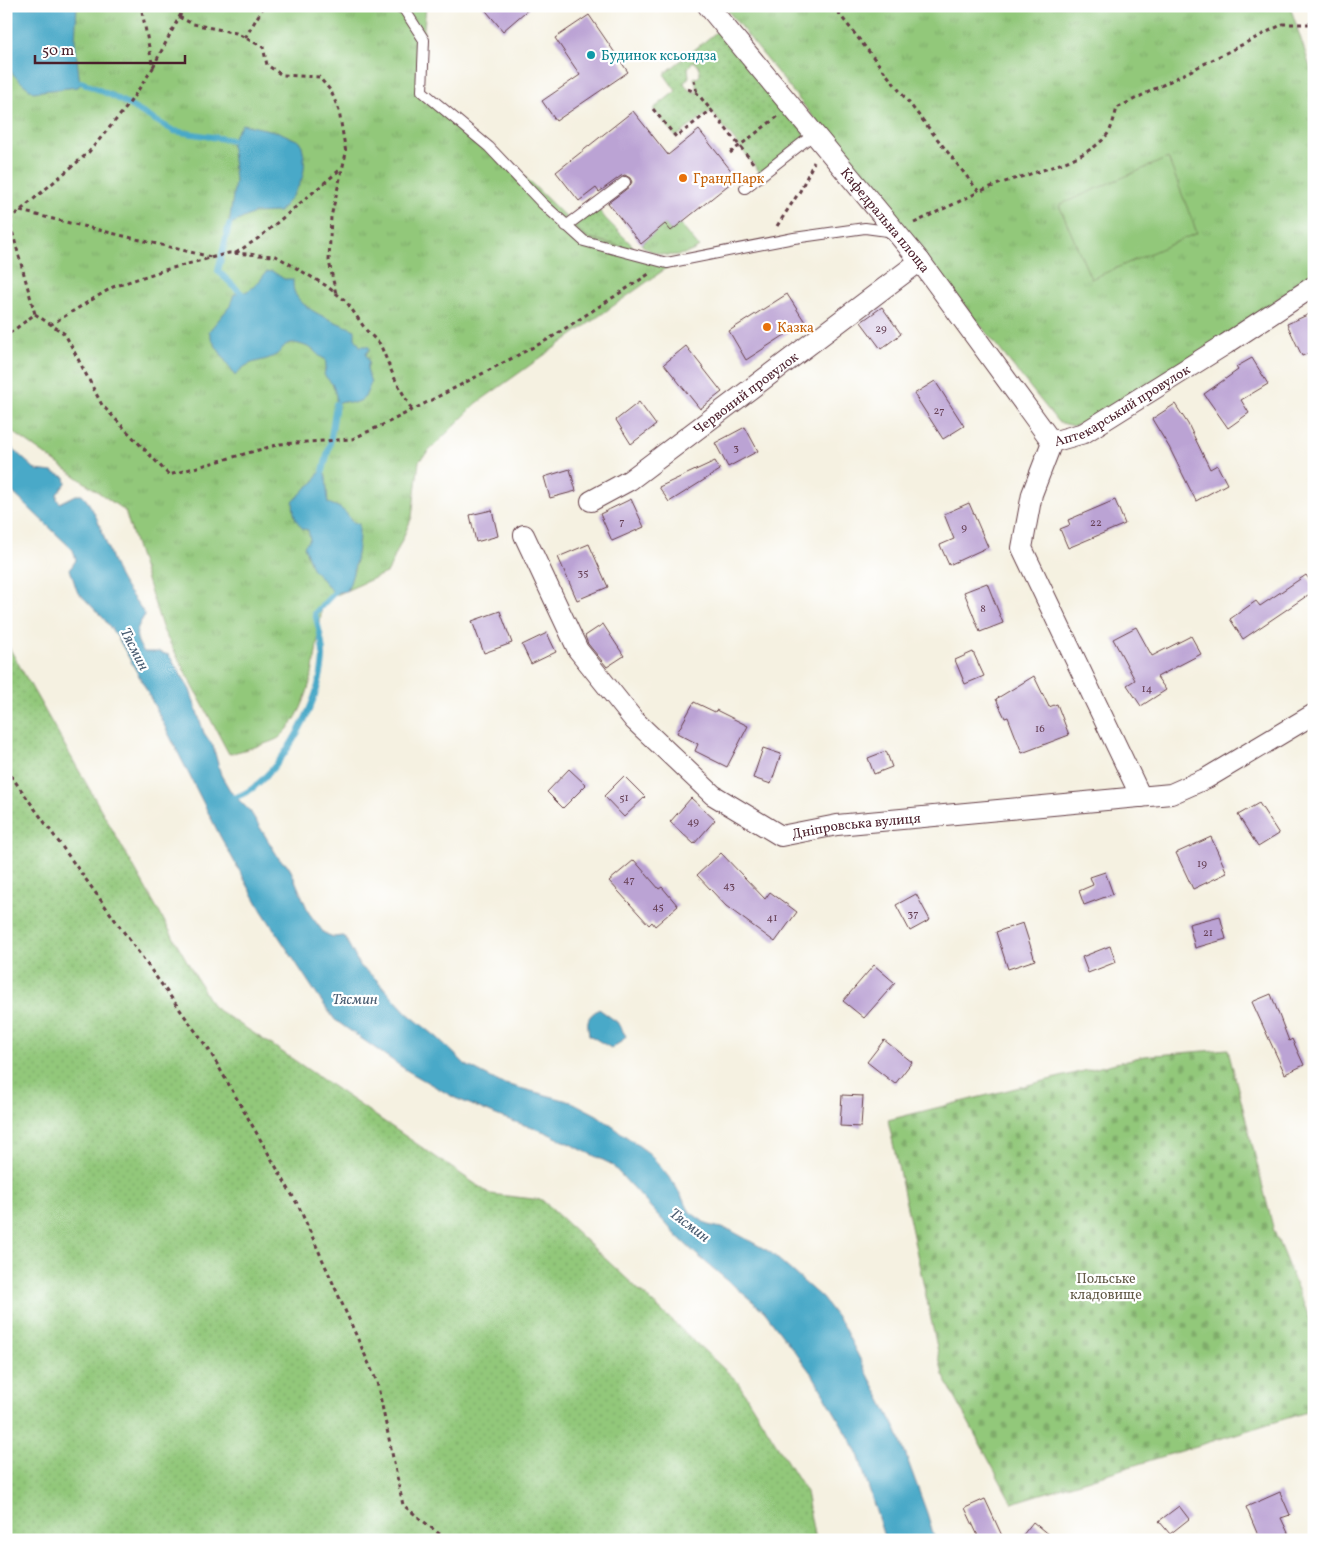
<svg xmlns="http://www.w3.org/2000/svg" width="1320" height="1546" font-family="Vollkorn,serif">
	<defs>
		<pattern id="grass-dots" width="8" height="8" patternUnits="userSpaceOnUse" patternTransform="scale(1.25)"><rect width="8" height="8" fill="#92c87a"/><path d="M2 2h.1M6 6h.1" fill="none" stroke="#7fab6a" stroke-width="1.8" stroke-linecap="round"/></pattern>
		<pattern id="cemetery-stones" width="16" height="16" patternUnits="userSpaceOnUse" patternTransform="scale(1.25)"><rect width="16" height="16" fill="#92c87a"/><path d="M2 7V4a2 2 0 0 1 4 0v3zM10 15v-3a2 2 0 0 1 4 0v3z" fill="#7fab6a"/></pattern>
		<pattern id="park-tufts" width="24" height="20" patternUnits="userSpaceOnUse" patternTransform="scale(1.25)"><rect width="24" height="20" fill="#92c87a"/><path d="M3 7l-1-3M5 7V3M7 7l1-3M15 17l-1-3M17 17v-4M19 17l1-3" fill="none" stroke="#7fab6a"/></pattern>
	</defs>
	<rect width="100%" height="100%" fill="#fff"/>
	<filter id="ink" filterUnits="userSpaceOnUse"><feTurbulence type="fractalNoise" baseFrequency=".02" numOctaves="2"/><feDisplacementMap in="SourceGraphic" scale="10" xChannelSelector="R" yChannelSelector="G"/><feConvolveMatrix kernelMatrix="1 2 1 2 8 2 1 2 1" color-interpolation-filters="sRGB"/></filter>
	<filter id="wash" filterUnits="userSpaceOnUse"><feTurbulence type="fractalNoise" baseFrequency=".0096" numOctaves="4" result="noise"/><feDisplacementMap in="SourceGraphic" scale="20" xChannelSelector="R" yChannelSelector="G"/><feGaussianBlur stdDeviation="1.12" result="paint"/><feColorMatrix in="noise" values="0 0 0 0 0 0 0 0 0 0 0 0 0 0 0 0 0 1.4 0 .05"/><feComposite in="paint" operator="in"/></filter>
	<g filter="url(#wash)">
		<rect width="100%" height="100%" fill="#f5f1e1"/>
		<!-- grass -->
		<path fill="url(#grass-dots)" stroke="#6e7452" fill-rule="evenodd" d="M 724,26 L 814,134 L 762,175 L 711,111 L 676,137 L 653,109 L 676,91 L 664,74 ZM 693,61 C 699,65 700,68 700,75 L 697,78 L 694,77 L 696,84 L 697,93 L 688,89 L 684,83 L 689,77 L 688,68 Z
			M 595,205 L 605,218 L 633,246 L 631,249 L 586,237 L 571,222 Z
			M 6,642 L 213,1007 L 272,1045 L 490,1194 L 542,1200 L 737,1381 L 806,1492 L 815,1540 L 6,1540 Z"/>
		<!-- cemetery -->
		<path fill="url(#cemetery-stones)" stroke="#6e7452" d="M 1228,1049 L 1274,1231 L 1314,1329 L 1314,1404 L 1307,1412 L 1012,1503 L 943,1375 L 888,1120 L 1144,1056 Z"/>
		<!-- park -->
		<path fill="url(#park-tufts)" stroke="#6e7452" d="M 6,6 L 426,6 L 418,95 L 526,178 L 586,237 L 675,262 L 477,403 L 419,461 L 412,517 L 388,572 L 323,601 C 316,645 315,706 280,737 C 273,743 240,751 229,754 L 163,630 L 125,511 L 6,427 Z
			M 724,6 L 1290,6 L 1314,79 L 1314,272 L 1251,319 L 1089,422 L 1073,426 L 1058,422 Z
			M 665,224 L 671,231 L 680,224 L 699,247 C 684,259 654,258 641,244 Z"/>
		<!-- pitch -->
		<path fill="#92c87a" stroke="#6e7452" d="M 1168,158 L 1197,233 L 1091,279 L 1059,205 Z"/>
		<!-- water -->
		<path fill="#49a9c8" stroke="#4a647a" d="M 6,6 L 77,6 L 75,41 L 80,85 L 78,87 L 33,92 C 26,86 15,78 10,70 C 2,55 6,23 6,6 Z
			M 242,124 L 279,132 L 301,142 C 310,176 300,187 279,212 L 254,213 L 229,225 L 235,181 L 231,140 Z
			M 272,271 L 284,279 L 293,279 C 293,282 293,287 294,291 C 301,311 337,322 355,330 L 355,338 L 360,346 L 368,346 L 370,349 L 366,354 L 369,362 L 367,369 L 371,383 L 365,397 L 360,401 L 353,403 L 343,401 L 336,404 L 336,396 L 333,385 L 324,375 L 326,365 L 325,359 C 319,357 318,354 313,350 C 310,347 295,342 291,343 C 283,344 282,351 276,355 C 260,364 249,358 235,376 L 212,340 L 209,331 L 230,306 L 234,294 C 249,294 258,284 266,272 Z
			M 6,443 L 36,470 L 52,472 L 65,477 L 66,483 L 57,494 L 57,499 L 60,503 L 76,495 L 82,495 C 101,514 107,555 121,580 C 128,593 138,602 145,615 C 135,630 133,637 144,652 L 159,652 L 169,655 L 190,690 L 204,733 L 213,746 L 221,775 L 231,792 L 250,811 L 280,860 L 289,866 L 309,913 L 324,933 L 333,937 L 344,936 L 360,966 L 375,978 L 407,1013 L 438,1038 L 466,1065 L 501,1083 L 572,1102 L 597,1115 L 650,1154 L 675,1185 L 690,1212 L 708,1225 L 730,1230 L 770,1252 L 822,1298 L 842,1324 L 897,1431 L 927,1513 L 935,1540 L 885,1540 L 857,1451 L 814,1377 L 764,1311 L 697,1255 L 678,1237 L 611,1164 L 545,1132 L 501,1117 L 455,1098 L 406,1070 L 335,1020 L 319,998 L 262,911 L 220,836 L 144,685 L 118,638 L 104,619 L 77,591 L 70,569 L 76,560 L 73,550 L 6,486 Z
			M 323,471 L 326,476 L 328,503 C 339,507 346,510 351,521 L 359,524 C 360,544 355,572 347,591 L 334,593 L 312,568 L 304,546 L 310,539 L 308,530 L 303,529 C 294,519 294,515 293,502 L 306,488 L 314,482 L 318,474 Z
			M 599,1009 L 617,1022 L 626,1036 L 621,1042 L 611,1048 L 589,1035 C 587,1020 586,1018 599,1009 Z"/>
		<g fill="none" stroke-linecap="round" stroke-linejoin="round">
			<!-- stream -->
			<path stroke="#49a9c8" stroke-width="6" d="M 81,82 L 115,97 L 174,131 L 231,140
				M 229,225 L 218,271 L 242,294
				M 323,471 L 330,444 L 336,404
				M 229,800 C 237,797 247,793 253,788 C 287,760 320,702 323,658 C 324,644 318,627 315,613 L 334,593"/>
		</g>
		<g id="blocks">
			<!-- building -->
			<path fill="#bba3d4" d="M 482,6 L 532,6 L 503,31 Z
				M 589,15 L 628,72 L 556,121 L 542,101 L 580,75 L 555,38 Z
				M 633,111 L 668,155 L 699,130 L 737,178 L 671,231 L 665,224 L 641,244 L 608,203 L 629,187 L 632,182 L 630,178 L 625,175 L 621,176 L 599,192 L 596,188 L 579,201 L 556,172 Z
				M 787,294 L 805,322 L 746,360 L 729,331 Z
				M 882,307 L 901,334 L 881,349 L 861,322 Z
				M 1314,312 L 1314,351 L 1302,356 L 1287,324 Z
				M 686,346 L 722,392 L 700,409 L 664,364 Z
				M 1252,358 L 1268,384 L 1241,400 L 1249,413 L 1228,428 L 1204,394 L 1238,370 L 1236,367 Z
				M 935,381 L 964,426 L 943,439 L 914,394 Z
				M 639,402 L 656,425 L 631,444 L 616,420 Z
				M 1175,404 L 1188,424 L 1210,469 L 1217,465 L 1227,484 L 1196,501 L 1169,447 L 1152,419 Z
				M 745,427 L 758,451 L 728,467 L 715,443 Z
				M 715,461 L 720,470 L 669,502 L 659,487 Z
				M 570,469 L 576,491 L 550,498 L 544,477 Z
				M 631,499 L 644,527 L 612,541 L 600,514 Z
				M 1115,500 L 1125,524 L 1068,548 L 1060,529 L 1070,525 L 1068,520 Z
				M 969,503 L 988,547 L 949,565 L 940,545 L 954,539 L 944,514 Z
				M 492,510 L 498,536 L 476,542 L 470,515 Z
				M 589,544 L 608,587 L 577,600 L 558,557 Z
				M 1306,575 L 1314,586 L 1314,591 L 1243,639 L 1230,619 L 1256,601 L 1260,606 Z
				M 987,583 L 1003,623 L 980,632 L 964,592 Z
				M 500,611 L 512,643 L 484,653 L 472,621 Z
				M 603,624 L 624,656 L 607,667 L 588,644 L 585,636 Z
				M 1136,627 L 1152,656 L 1191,636 L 1201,654 L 1157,677 L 1166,690 L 1141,706 L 1127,685 L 1135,680 L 1113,639 Z
				M 547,633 L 556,652 L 531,664 L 522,645 Z
				M 973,652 L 984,676 L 965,684 L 955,660 Z
				M 1034,676 L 1049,707 L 1057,704 L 1069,735 L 1022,753 L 1008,717 L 1005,718 L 996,699 Z
				M 694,702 L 715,712 L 716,710 L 748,726 L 727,767 L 695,751 L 698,744 L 677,733 Z
				M 763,748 L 781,754 L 771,784 L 753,778 Z
				M 886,751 L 892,767 L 874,774 L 868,758 Z
				M 569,769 L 586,785 L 563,808 L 547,792 Z
				M 624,776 L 645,797 L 624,817 L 604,796 Z
				M 691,798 L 715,820 L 694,844 L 670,822 Z
				M 1259,803 L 1279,834 L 1258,847 L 1238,815 Z
				M 1211,837 L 1227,873 L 1193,889 L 1176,853 Z
				M 721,853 L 765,899 L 770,892 L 797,912 L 775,942 L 726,906 L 697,875 Z
				M 634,860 L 659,889 L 662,887 L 678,906 L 655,926 L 652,922 L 649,925 L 609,881 Z
				M 1105,872 L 1113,894 L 1084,905 L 1079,891 L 1093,885 L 1090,877 Z
				M 916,894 L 930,920 L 910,931 L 896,905 Z
				M 1220,916 L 1226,939 L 1195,948 L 1189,924 Z
				M 1023,923 L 1035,960 L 1008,969 L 996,932 Z
				M 1110,946 L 1116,962 L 1088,973 L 1082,957 Z
				M 874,965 L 895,983 L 864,1018 L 843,1001 Z
				M 1271,994 L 1289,1041 L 1292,1039 L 1304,1065 L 1285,1074 L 1252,1002 Z
				M 884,1040 L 912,1062 L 895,1084 L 867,1062 Z
				M 842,1095 L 863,1096 L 861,1127 L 840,1126 Z
				M 1280,1492 L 1290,1515 L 1281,1518 L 1289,1535 L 1278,1540 L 1260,1540 L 1246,1507 Z
				M 985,1499 L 1004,1540 L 980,1540 L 965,1508 Z
				M 1179,1506 L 1189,1519 L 1170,1534 L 1159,1521 Z
				M 1033,1522 L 1055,1540 L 1019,1540 Z"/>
		</g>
	</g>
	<g filter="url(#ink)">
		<use href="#blocks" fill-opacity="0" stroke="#643e46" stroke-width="1"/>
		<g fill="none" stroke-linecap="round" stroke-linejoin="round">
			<!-- lane casing -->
			<g stroke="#643e46" stroke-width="12">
				<path id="lane" d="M 396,6 L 404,9 L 424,40 L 422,91 L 489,147 L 542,203 L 584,241 L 667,263 L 794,238 L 865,228 L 895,232
					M 745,188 L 814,134
					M 566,226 L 625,182"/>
			</g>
			<!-- street casing -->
			<g stroke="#643e46" stroke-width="22">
				<g id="street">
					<path id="s1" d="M 708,6 L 920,261 L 1052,442"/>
					<path id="s2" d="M 591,501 L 630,480 L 920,261"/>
					<path id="s3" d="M 524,535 L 578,650 L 634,720 L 713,795 L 781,836 L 837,825 L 1171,794 L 1207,778 L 1314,714"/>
					<path id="s4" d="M 1141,797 L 1022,548 L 1032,494 L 1052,442 L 1084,433 L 1226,344 L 1314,286"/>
				</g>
			</g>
			<!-- path -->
			<path stroke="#643e46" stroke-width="3" stroke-dasharray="4 4" stroke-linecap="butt" d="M 833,6 L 979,192 C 1013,175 1092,164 1110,130 C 1113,123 1115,115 1117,108 L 1283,24 L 1314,24
				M 179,17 L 193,24 L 236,33 L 263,47 L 267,65 L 282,75 L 319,77 L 331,91 L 339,111 L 346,153 L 331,217 L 329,261 L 336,294
				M 245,38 L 264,6
				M 153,67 L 185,6
				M 694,80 L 697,93
				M 688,89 L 697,93 L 711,110
				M 653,109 L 676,137 L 711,110 L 754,164
				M 730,153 L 777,117
				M 20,211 L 211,257
				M 6,220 L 9,220 L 35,314 L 6,336
				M 9,220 L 88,153 L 126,108 L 153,68 L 141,6
				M 914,223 L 979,192
				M 777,226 L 800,191 L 814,162
				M 236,253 L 260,237 L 342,168
				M 35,314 L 65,334 L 102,405 L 169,475 L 280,444 L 352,439 L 391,421 L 549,339 L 649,274
				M 50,325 L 113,287 L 161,271 L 229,253 L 276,256 L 325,285 L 346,301 L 366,330 L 380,344 L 394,377 L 412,410
				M 6,769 L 209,1050 L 299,1207 L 377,1382 L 403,1505 L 447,1540"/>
			<!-- lane -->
			<use href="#lane" stroke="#fff" stroke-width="10"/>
			<!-- street -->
			<use href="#street" stroke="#fff" stroke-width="20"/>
		</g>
	</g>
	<!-- markers -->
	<circle fill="#0f9aa8" stroke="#fff" stroke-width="2" cx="591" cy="55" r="5"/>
	<g fill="#e8710a" stroke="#fff" stroke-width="2">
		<circle cx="683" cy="178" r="5"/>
		<circle cx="767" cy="327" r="5"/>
	</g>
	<g text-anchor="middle" stroke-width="4.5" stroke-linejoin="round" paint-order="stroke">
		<!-- number labels -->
		<g font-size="11" fill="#664055">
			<text x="881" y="332">29</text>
			<text x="939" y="414">27</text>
			<text x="736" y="451">3</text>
			<text x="622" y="525">7</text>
			<text x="1096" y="526">22</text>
			<text x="964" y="531">9</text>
			<text x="583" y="576">35</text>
			<text x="983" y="612">8</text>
			<text x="1147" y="692">14</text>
			<text x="1040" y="732">16</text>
			<text x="624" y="801">51</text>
			<text x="693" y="825">49</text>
			<text x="1202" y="867">19</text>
			<text x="629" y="883">47</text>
			<text x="729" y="889">43</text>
			<text x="658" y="910">45</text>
			<text x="913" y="917">37</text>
			<text x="772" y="921">41</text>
			<text x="1208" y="936">21</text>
		</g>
		<!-- culture labels -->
		<g font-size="14" fill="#0d838f" stroke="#fff" text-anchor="start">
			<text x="601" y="60">Будинок ксьондза</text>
		</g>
		<!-- food labels -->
		<g font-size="14" fill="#c56008" stroke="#fff" text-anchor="start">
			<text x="693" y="183">ГрандПарк</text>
			<text x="777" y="332">Казка</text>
		</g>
		<!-- street labels -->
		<g font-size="14" fill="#4a1f2b" stroke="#fff">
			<text dy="5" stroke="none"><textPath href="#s1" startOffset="278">Кафедральна площа</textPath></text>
			<text dy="5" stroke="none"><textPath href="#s2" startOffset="189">Червоний провулок</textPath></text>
			<text dy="5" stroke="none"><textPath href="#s4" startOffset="466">Аптекарський провулок</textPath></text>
			<text dy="5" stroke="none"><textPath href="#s3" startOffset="481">Дніпровська вулиця</textPath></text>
		</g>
		<!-- park labels -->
		<g font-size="14" fill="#635a47" stroke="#fff">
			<text x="1106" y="1283">Польське<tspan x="1106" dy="16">кладовище</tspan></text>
		</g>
		<!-- water labels -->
		<g font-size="15" font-style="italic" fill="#4a5d72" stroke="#fff">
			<text transform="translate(135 649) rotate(63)" y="5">Тясмин</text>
			<text x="355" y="1004">Тясмин</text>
			<text transform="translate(690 1225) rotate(37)" y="5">Тясмин</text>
		</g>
	</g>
	<!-- margin -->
	<rect width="1320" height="1546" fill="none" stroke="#fff" stroke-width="25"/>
	<!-- scale -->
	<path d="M35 55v8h150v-8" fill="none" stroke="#4a1f2b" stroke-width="2.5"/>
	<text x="42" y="55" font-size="15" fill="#4a1f2b" stroke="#ffffff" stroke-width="4" paint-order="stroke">50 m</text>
</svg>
